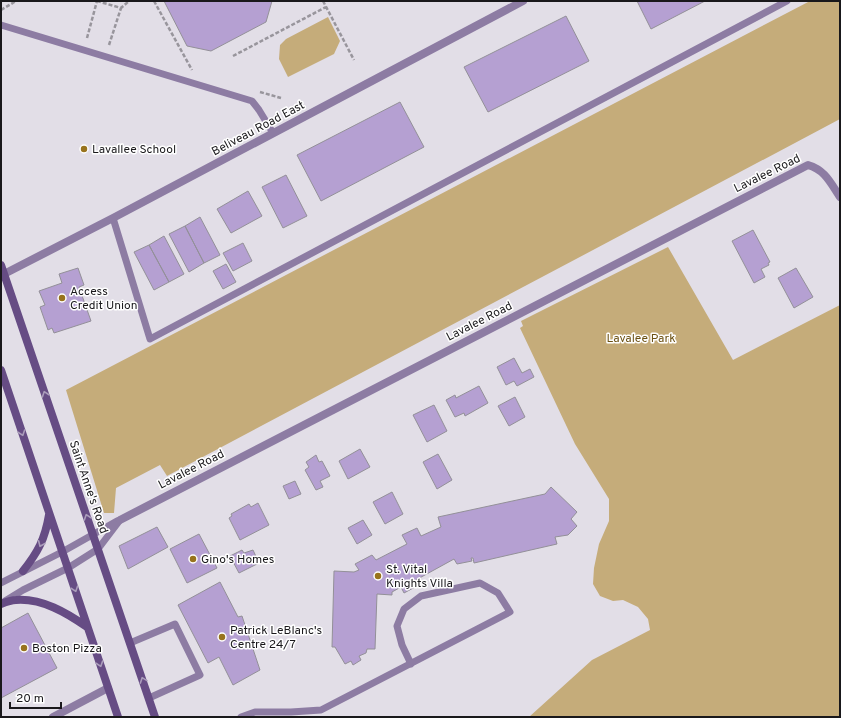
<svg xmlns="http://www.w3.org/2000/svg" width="841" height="718" font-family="Overpass,sans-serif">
	<rect width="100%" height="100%" fill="#e2dee7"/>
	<!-- green -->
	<path fill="#c5ac7a" d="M 810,1 L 840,1 L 840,119 L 167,476 L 160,465 L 116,488 L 114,513 L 104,513 L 66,390 Z
		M 328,17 L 340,41 L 334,54 L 288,77 L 279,59 L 280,45 L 286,39 Z
		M 668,247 L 733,360 L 840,305 L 840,717 L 529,717 L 592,660 L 650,630 L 648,619 L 638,607 L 623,600 L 613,601 L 600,596 L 593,584 L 594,568 L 599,544 L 609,521 L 609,499 L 575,444 L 520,328 L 523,326 L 521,321 Z"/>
	<!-- building -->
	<path fill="#b5a0d2" stroke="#939098" d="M 164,1 L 272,1 L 266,22 L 211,51 L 187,46 Z
		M 637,1 L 705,1 L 651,29 Z
		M 566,16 L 589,61 L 488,112 L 464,67 Z
		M 400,102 L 424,147 L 321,201 L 297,155 Z
		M 286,175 L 307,216 L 283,228 L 262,187 Z
		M 248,191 L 262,216 L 231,233 L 217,209 Z
		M 200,217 L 220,255 L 204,263 L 185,226 Z
		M 185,226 L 204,263 L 189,272 L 169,234 Z
		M 753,230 L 770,262 L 768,263 L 769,265 L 761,269 L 765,277 L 754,283 L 732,241 Z
		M 164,236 L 184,274 L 169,282 L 149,245 Z
		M 243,243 L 252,261 L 233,271 L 223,253 Z
		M 149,245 L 169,282 L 154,290 L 134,252 Z
		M 226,264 L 236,282 L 223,289 L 213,271 Z
		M 78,268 L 84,285 L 79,287 L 91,321 L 54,333 L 52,328 L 48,330 L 40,307 L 45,305 L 39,291 L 62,283 L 59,274 Z
		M 796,268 L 813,297 L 794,308 L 778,278 Z
		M 514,358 L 522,373 L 530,369 L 534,377 L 517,386 L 514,381 L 506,385 L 497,367 Z
		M 479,386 L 488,403 L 465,416 L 464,413 L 455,417 L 446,400 L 455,395 L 456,398 Z
		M 515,397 L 525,417 L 509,426 L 498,406 Z
		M 434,405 L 447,431 L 427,442 L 413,415 Z
		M 360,449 L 370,467 L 348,479 L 339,461 Z
		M 438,454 L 452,480 L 437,489 L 423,462 Z
		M 316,455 L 319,462 L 322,461 L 330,476 L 320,481 L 323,487 L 316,490 L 305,470 L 309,467 L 306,462 Z
		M 295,481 L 301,494 L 289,499 L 283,486 Z
		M 551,487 L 577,512 L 571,519 L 577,526 L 568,535 L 555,537 L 557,544 L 474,563 L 473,558 L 471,558 L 472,561 L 457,564 L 454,559 L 414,581 L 417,586 L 404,593 L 401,587 L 392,592 L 392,595 L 377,594 L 375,649 L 367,649 L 366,653 L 359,656 L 361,660 L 353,665 L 351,661 L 345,664 L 335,647 L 332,647 L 334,571 L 354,572 L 359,570 L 355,564 L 372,555 L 376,560 L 407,544 L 402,535 L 417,528 L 421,536 L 441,527 L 438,517 L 545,494 Z
		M 392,492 L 403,514 L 385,524 L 373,502 Z
		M 258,503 L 269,525 L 240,540 L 229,518 L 232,516 L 231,514 L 249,504 L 251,507 Z
		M 363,520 L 372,535 L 357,544 L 348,528 Z
		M 157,527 L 168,547 L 128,569 L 119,546 Z
		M 199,534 L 217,568 L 187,583 L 170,549 Z
		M 242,550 L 244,553 L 253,550 L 259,563 L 239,573 L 230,556 Z
		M 220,582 L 238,617 L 242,616 L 260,670 L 233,685 L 219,657 L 208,663 L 178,605 Z
		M 28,613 L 57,668 L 1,698 L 1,628 Z"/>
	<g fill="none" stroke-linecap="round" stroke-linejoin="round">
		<!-- path -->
		<path stroke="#98959c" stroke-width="2.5" stroke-dasharray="4 2" stroke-linecap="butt" d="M 97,1 L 121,8 L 129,1
			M 154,1 L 192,70
			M 323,1 L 354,60
			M 1,10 L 16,1
			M 87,38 L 97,1
			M 109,45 L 121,8
			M 233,56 L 326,7
			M 260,92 L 281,98"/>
		<!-- lane -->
		<path stroke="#8d7ca3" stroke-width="7" d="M 1,25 L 252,101 L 259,110 L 273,133
			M 113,218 L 150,339 L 787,1
			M 1,583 L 62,552 L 117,521
			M 5,601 L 23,590 L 68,568 L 98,549 L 120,520
			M 130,643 L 175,624 L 200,675 L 149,698
			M 241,717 L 255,712 L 291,712 L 321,710 L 510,612 L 498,593 L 480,583 L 421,596 L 404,609 L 397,626 L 402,645 L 411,664"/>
		<!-- street -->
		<path stroke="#8d7ca3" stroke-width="8" d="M 4,274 L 113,218 L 523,1
			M 120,520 L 808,165 C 825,170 830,182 840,197
			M 53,717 L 108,688"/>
		<!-- secondary -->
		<path stroke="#664c84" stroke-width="8" d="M 1,265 L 155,717
			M 1,370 L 118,717
			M 23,571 C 38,552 45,539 49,515
			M 1,604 C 6,602 11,600 16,600 C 42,598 67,613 87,627"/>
	</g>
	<!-- one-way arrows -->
	<defs><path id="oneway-chevron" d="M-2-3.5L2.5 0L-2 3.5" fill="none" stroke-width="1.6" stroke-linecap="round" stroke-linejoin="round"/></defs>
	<g stroke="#ab9dbb">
		<use href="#oneway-chevron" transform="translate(45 394) rotate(-109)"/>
		<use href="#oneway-chevron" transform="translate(22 433) rotate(71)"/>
		<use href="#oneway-chevron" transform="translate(87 517) rotate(-109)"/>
		<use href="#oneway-chevron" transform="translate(41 544) rotate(113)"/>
		<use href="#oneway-chevron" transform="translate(75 589) rotate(71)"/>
		<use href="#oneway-chevron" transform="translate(100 664) rotate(71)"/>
		<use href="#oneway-chevron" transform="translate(143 680) rotate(-110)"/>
	</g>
	<!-- markers -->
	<g fill="#98731d" stroke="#fff" stroke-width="1.5">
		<circle cx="84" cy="149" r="4"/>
		<circle cx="62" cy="298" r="4"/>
		<circle cx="193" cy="559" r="4"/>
		<circle cx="378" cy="576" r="4"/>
		<circle cx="222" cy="637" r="4"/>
		<circle cx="24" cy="648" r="4"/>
	</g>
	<g text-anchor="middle" stroke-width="3" stroke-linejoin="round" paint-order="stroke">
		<!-- street labels -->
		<g font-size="12" fill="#19181b" stroke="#fff">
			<text transform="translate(258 128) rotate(-28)" y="4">Beliveau Road East</text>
			<text transform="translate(767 173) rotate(-26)" y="4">Lavalee Road</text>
			<text transform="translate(479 321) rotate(-27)" y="4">Lavalee Road</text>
			<text transform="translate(191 469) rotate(-27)" y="4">Lavalee Road</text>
			<text transform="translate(89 487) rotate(71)" y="4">Saint Anne's Road</text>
		</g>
		<!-- poi labels -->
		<g font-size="12" fill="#19181b" stroke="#fff" text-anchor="start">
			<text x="92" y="153">Lavallee School</text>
			<text x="70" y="295">Access<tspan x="70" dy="14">Credit Union</tspan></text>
			<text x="201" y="563">Gino's Homes</text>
			<text x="386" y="573">St. Vital<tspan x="386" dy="14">Knights Villa</tspan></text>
			<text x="230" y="634">Patrick LeBlanc's<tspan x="230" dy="14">Centre 24/7</tspan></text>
			<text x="32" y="652">Boston Pizza</text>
		</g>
		<!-- park labels -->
		<g font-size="12" fill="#6c5113" stroke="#fff">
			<text x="641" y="342">Lavalee Park</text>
		</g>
	</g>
	<!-- border -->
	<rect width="841" height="718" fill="none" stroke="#19181b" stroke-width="4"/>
	<!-- scale -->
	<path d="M10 702v6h51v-6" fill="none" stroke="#19181b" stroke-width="2"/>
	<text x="16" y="702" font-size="12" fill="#19181b" stroke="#ffffff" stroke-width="3" paint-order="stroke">20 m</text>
</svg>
